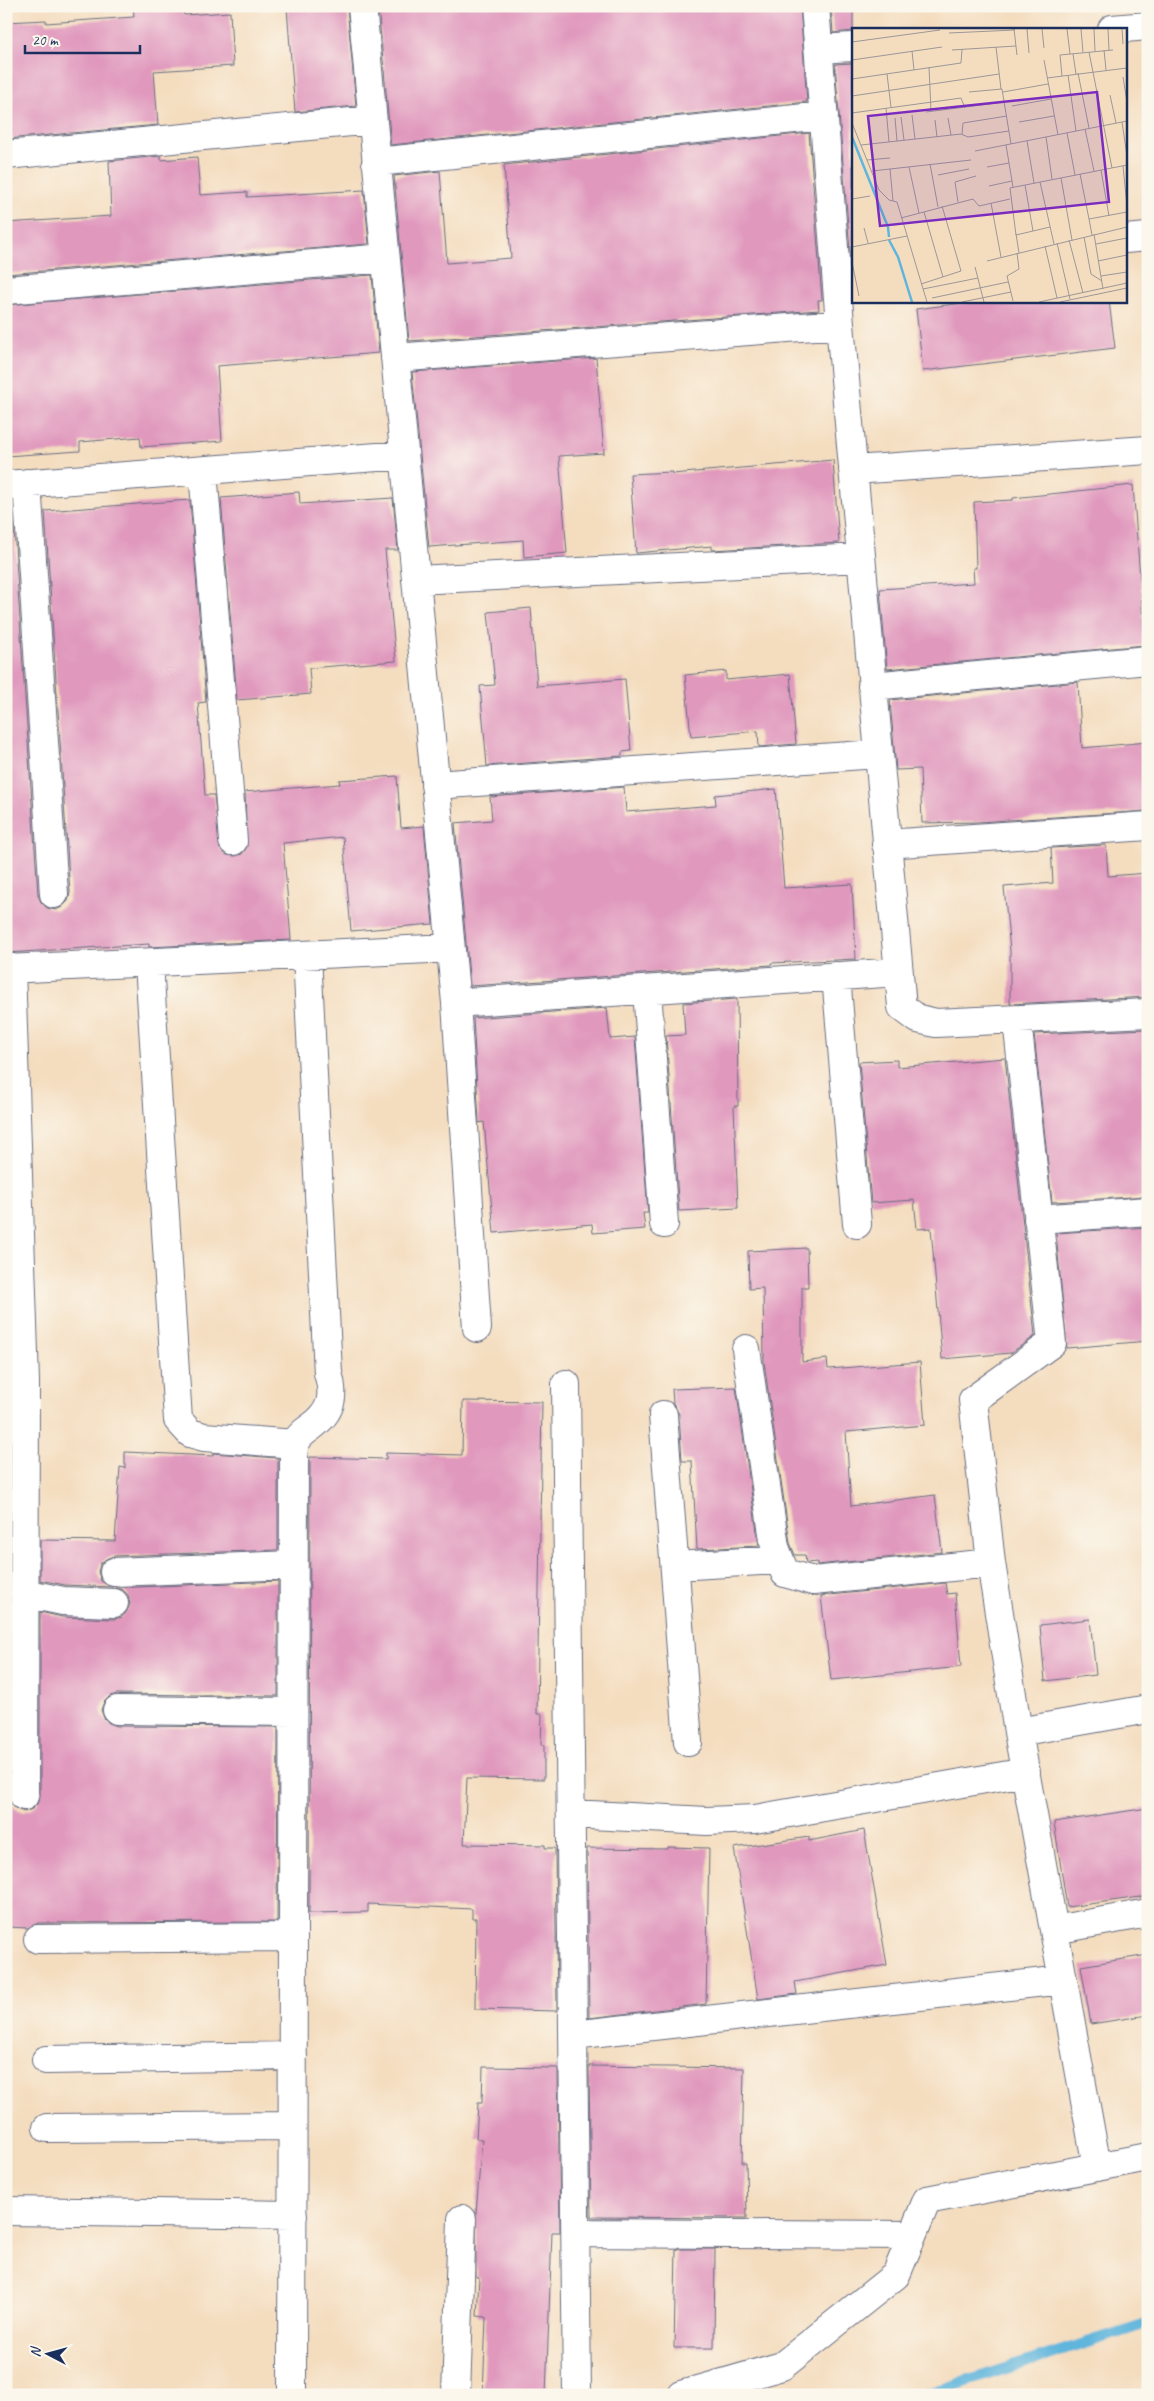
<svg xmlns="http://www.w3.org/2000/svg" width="1154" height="2401" font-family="Caveat,sans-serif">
	<rect width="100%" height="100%" fill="#fbf7ec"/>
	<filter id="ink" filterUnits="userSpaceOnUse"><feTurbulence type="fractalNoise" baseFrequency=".02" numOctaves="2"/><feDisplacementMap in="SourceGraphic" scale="10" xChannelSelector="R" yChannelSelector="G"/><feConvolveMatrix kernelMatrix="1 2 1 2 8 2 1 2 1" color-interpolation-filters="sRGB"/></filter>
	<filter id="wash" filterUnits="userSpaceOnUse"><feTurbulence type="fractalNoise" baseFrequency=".0096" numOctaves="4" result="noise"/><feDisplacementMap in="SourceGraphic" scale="20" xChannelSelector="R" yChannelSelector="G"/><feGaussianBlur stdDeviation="1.12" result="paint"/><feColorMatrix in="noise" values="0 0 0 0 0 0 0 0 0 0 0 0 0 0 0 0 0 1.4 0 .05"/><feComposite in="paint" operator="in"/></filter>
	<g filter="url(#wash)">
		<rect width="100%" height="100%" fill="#f4ddbf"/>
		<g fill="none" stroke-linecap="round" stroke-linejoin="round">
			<!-- stream -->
			<path stroke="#60b5dc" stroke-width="11" d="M 924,2395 L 1148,2323"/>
		</g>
		<g id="blocks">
			<!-- building -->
			<path fill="#e098bd" d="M 133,6 L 183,6 L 184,15 L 230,12 L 233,66 L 154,71 L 158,125 L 6,139 L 6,22 L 46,20 L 46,23 L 134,17 Z
				M 303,6 L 347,6 L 356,106 L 295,112 L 287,8 Z
				M 378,6 L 800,6 L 807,102 L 391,145 Z
				M 831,6 L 853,6 L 853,31 L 833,33 Z
				M 853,63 L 853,287 L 835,64 Z
				M 809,133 L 822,300 L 818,300 L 819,310 L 409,341 L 394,176 L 440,171 L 447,263 L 511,258 L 504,165 Z
				M 161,156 L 161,160 L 197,157 L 200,195 L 247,192 L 247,197 L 364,190 L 369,244 L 6,274 L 6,223 L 111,216 L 109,161 Z
				M 372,275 L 379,353 L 217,366 L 222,441 L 141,447 L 140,437 L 80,442 L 80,451 L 6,456 L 6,305 Z
				M 978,301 L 1109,301 L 1115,348 L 923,371 L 916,309 Z
				M 596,358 L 604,453 L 559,456 L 567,553 L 524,557 L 523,540 L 429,547 L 412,372 Z
				M 833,460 L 839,543 L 712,550 L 712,546 L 636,553 L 630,474 L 672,472 L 672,474 Z
				M 1133,485 L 1145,645 L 887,669 L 880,589 L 974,583 L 973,568 L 976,568 L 974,502 L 1013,500 L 1013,498 Z
				M 299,492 L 300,504 L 393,498 L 398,550 L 385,550 L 396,661 L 309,668 L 311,694 L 237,700 L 221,498 Z
				M 190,500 L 206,702 L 198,703 L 205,795 L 214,795 L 220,849 L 227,855 L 235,856 L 242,854 L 247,847 L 245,792 L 340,784 L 339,780 L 397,776 L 401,828 L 424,826 L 433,924 L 351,931 L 343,837 L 283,843 L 291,940 L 149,947 L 149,944 L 6,953 L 6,514 L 13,514 L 38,895 L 41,902 L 47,908 L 56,910 L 62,907 L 68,901 L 70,893 L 45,511 Z
				M 531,608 L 537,686 L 625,679 L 631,751 L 622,752 L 622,756 L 487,766 L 480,686 L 495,685 L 488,612 Z
				M 726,671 L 726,680 L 790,674 L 796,744 L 759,747 L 758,731 L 691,737 L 685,675 Z
				M 1078,682 L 1082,748 L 1148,742 L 1148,811 L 978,822 L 922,823 L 920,769 L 896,770 L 890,700 Z
				M 624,787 L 626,812 L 716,805 L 715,795 L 776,789 L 784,888 L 852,884 L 856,959 L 771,963 L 771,965 L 470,986 L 455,823 L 492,820 L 490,797 Z
				M 1106,845 L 1108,876 L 1148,873 L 1148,997 L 1010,1004 L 1010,951 L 1004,887 L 1053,883 L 1051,848 Z
				M 737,999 L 738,1106 L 734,1106 L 738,1208 L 679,1211 L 666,1036 L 685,1035 L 683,1003 Z
				M 607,1008 L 610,1039 L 635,1037 L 648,1213 L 643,1213 L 645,1229 L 593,1233 L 592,1224 L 494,1233 L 484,1122 L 479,1123 L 473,1018 Z
				M 1148,1029 L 1148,1196 L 1052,1202 L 1034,1034 Z
				M 1005,1058 L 1035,1336 L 1011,1353 L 942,1359 L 931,1228 L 917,1229 L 914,1200 L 871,1203 L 859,1062 L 897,1060 L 897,1067 Z
				M 1148,1227 L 1148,1341 L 1067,1348 L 1056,1233 Z
				M 807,1248 L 808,1287 L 802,1287 L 802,1362 L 827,1359 L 828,1369 L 920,1362 L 925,1425 L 846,1432 L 851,1506 L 935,1495 L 942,1552 L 817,1565 L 817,1562 L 806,1563 L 805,1555 L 795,1555 L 790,1543 L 764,1362 L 763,1288 L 749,1289 L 748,1251 Z
				M 736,1387 L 759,1546 L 697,1549 L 692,1461 L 682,1461 L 679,1414 L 673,1403 L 672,1389 Z
				M 463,1401 L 542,1402 L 537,1714 L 542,1714 L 541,1745 L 544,1745 L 544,1779 L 467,1778 L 464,1844 L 545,1845 L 545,1848 L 555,1848 L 557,2011 L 475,2009 L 476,1918 L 472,1918 L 472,1909 L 368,1904 L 368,1912 L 309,1913 L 310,1457 L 386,1459 L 386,1453 L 462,1455 Z
				M 125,1452 L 213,1456 L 213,1453 L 278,1458 L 278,1550 L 113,1556 L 106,1559 L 100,1564 L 98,1572 L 101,1581 L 113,1587 L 65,1585 L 40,1580 L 40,1540 L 115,1541 L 120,1467 L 125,1468 Z
				M 278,1581 L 278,1696 L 117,1694 L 110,1696 L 104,1702 L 101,1710 L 104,1718 L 109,1723 L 117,1726 L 278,1727 L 277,1922 L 38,1923 L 28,1928 L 6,1927 L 6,1583 L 9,1583 L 8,1796 L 10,1803 L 16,1809 L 24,1812 L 32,1809 L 37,1804 L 40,1796 L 40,1612 L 62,1617 L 114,1619 L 122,1617 L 127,1611 L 130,1604 L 128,1595 L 123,1590 L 115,1588 Z
				M 945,1583 L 947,1594 L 955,1593 L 961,1667 L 831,1680 L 821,1596 Z
				M 1090,1619 L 1096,1675 L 1045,1681 L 1040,1625 Z
				M 1148,1808 L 1148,1896 L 1067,1907 L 1054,1822 Z
				M 864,1830 L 887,1965 L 795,1982 L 797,1994 L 758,1999 L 734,1848 L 809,1837 L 809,1841 Z
				M 668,1847 L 709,1848 L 706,2004 L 589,2018 L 587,1848 L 668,1849 Z
				M 1148,1955 L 1148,2015 L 1091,2024 L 1081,1966 Z
				M 589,2066 L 744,2068 L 742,2163 L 746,2163 L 747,2218 L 591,2217 Z
				M 483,2067 L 558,2068 L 560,2232 L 552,2232 L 546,2395 L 483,2395 L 486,2317 L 477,2316 L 479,2277 L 476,2277 L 476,2213 L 482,2139 L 476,2139 L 478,2103 L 482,2103 Z
				M 676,2249 L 715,2249 L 714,2348 L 674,2348 Z"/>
		</g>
	</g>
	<g filter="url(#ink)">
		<use href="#blocks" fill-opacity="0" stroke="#676c80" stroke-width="1"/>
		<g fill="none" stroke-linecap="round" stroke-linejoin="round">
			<!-- street casing -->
			<g stroke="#676c80" stroke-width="30">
				<path id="street" d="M 362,6 L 456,1003 L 477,1328
					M 815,6 L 840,324 L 902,1007 L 918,1019 L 936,1023 L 1148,1013
					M 1112,29 L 1148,26
					M 819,49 L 853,47
					M 6,155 L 372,120
					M 376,162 L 824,116
					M 1125,239 L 1148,237
					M 6,290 L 385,258
					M 395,358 L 840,324
					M 853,470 L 1148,450
					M 203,471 L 233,841
					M 27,483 L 54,894
					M 6,485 L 404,455
					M 416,580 L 861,558
					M 872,686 L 1148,660
					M 435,785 L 878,754
					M 886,844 L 1148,826
					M 149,963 L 178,1420 L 190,1433 L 204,1437 L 295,1444
					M 11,968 L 25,1382 L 24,1796
					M 6,969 L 450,948
					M 836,976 L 857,1224
					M 647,990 L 664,1224
					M 456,1003 L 898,972
					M 1017,1020 L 1052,1343 L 973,1400 L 991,1563 L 1018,1732 L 1097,2167
					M 1038,1219 L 1148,1211
					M 746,1349 L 775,1547 L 785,1573 L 813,1581 L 991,1563
					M 566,1384 L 577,2395
					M 663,1415 L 688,1742
					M 675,1566 L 780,1560
					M 114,1572 L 293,1565
					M 24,1593 L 63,1601 L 114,1603
					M 117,1710 L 293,1712
					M 1018,1732 L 1148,1709
					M 571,1814 L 707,1821 L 755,1819 L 1026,1772
					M 1054,1930 L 1148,1913
					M 38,1939 L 293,1937
					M 573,2035 L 1063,1980
					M 46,2060 L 293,2056
					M 47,2128 L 292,2126
					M 6,2211 L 293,2215
					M 576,2233 L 912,2235
					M 292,2395 L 294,1459 C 294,1455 293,1448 295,1444 C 298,1436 305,1431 311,1427 C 332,1412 335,1396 328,1373 L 307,955
					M 456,2395 L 462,2219"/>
			</g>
			<!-- secondary casing -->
			<g stroke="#676c80" stroke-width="30">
				<path id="secondary" d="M 681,2395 L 782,2366 L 896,2275 L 927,2200 L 1148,2157"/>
			</g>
			<!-- street -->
			<use href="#street" stroke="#fff" stroke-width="28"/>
			<!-- secondary -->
			<use href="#secondary" stroke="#fff" stroke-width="28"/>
		</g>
	</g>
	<!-- overview -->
	<g transform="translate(852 28)">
		<rect width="275" height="275" fill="#f4ddbf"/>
		<path fill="none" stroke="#60b5dc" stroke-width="2.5" d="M 0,109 L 36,199 L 37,209M 37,212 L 46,229 L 60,274"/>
		<path fill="none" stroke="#9d9798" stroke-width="1" d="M 162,1 L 165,27M 175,1 L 177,25M 190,1 L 192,20M 215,1 L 218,26M 229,1 L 231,24M 242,1 L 243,23M 256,1 L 257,22M 270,1 L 271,16M 97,5 L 163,2M 0,14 L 88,2M 144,19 L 149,61M 100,22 L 164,18M 252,22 L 254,42M 60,23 L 62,42M 237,24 L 260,140M 221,26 L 224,46M 0,32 L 90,19M 192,32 L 206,107M 77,39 L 79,83M 226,45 L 237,100M 35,46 L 39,79M 216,47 L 224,103M 210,48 L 208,27 L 261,22M 271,49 L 275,74M 195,50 L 275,40M 0,51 L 109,35 L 110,21M 117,64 L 150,61 L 159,116M 151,64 L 196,56M 258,67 L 264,95M 0,68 L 147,46M 160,78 L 199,71M 34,80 L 37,114M 74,84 L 153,74M 0,85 L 109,70 L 113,80M 60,87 L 63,111M 49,89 L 52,112M 43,90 L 45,113M 96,90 L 99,107M 83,92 L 85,109M 167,94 L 202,88M 270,94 L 275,128M 0,95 L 27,162 L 37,172 L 45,174 L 75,274M 233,101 L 242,143M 215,105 L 223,147M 110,106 L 111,95 L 155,88M 194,109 L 200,151M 175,113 L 182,155M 9,117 L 109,106 L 116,109 L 157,103M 154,117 L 161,159M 123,123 L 275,93M 15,132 L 38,130M 78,136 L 86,179M 271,138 L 275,178M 57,139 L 67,185M 135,139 L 157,135M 38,141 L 41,173M 249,142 L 257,188M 20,143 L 119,132M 228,146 L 237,191 L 275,184M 86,147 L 117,141M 209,150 L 220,212M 188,154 L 202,216M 173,157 L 181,203M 137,158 L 160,153M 0,171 L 18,168M 106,174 L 103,154 L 124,148M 139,175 L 149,229M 72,184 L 91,249M 49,190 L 121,171 L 127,178 L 158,171M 237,191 L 240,207M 198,199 L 164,207 L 158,160 L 275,137M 12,200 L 16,215M 164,206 L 167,225M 242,206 L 251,261M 232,209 L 239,246 L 250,253M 217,212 L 231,265M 205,215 L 218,271M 244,216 L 275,210M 193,218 L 205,270M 0,219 L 55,208M 135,233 L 275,199M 246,233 L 275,227M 0,234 L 7,268M 123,239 L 132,274M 249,248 L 275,244M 69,256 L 109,243 L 90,178M 71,261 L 126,250M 80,270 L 156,254M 161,273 L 155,248 L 167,241 L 165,225M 110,274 L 159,264M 187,274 L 275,255M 208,274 L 275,260"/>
		<path fill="#7b2cbf" fill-opacity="0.15" stroke="#7b2cbf" stroke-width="2.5" d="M 245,64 L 257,174 L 28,198 L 16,88 Z"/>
		<rect width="275" height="275" fill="none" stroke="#1b2f5e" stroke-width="2.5"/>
	</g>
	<!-- margin -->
	<rect width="1154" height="2401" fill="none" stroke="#fbf7ec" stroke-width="25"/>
	<!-- north arrow -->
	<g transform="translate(48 2354) rotate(276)" stroke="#fbf7ec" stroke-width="4" paint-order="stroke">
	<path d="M0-4L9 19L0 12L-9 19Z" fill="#1b2f5e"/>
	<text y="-8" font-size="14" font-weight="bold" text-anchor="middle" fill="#1b2f5e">N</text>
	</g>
	<!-- scale -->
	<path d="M25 45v8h115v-8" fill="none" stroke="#1b2f5e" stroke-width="2.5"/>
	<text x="32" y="45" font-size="15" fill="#1b2f5e" stroke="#fbf7ec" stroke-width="4" paint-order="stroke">20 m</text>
</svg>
